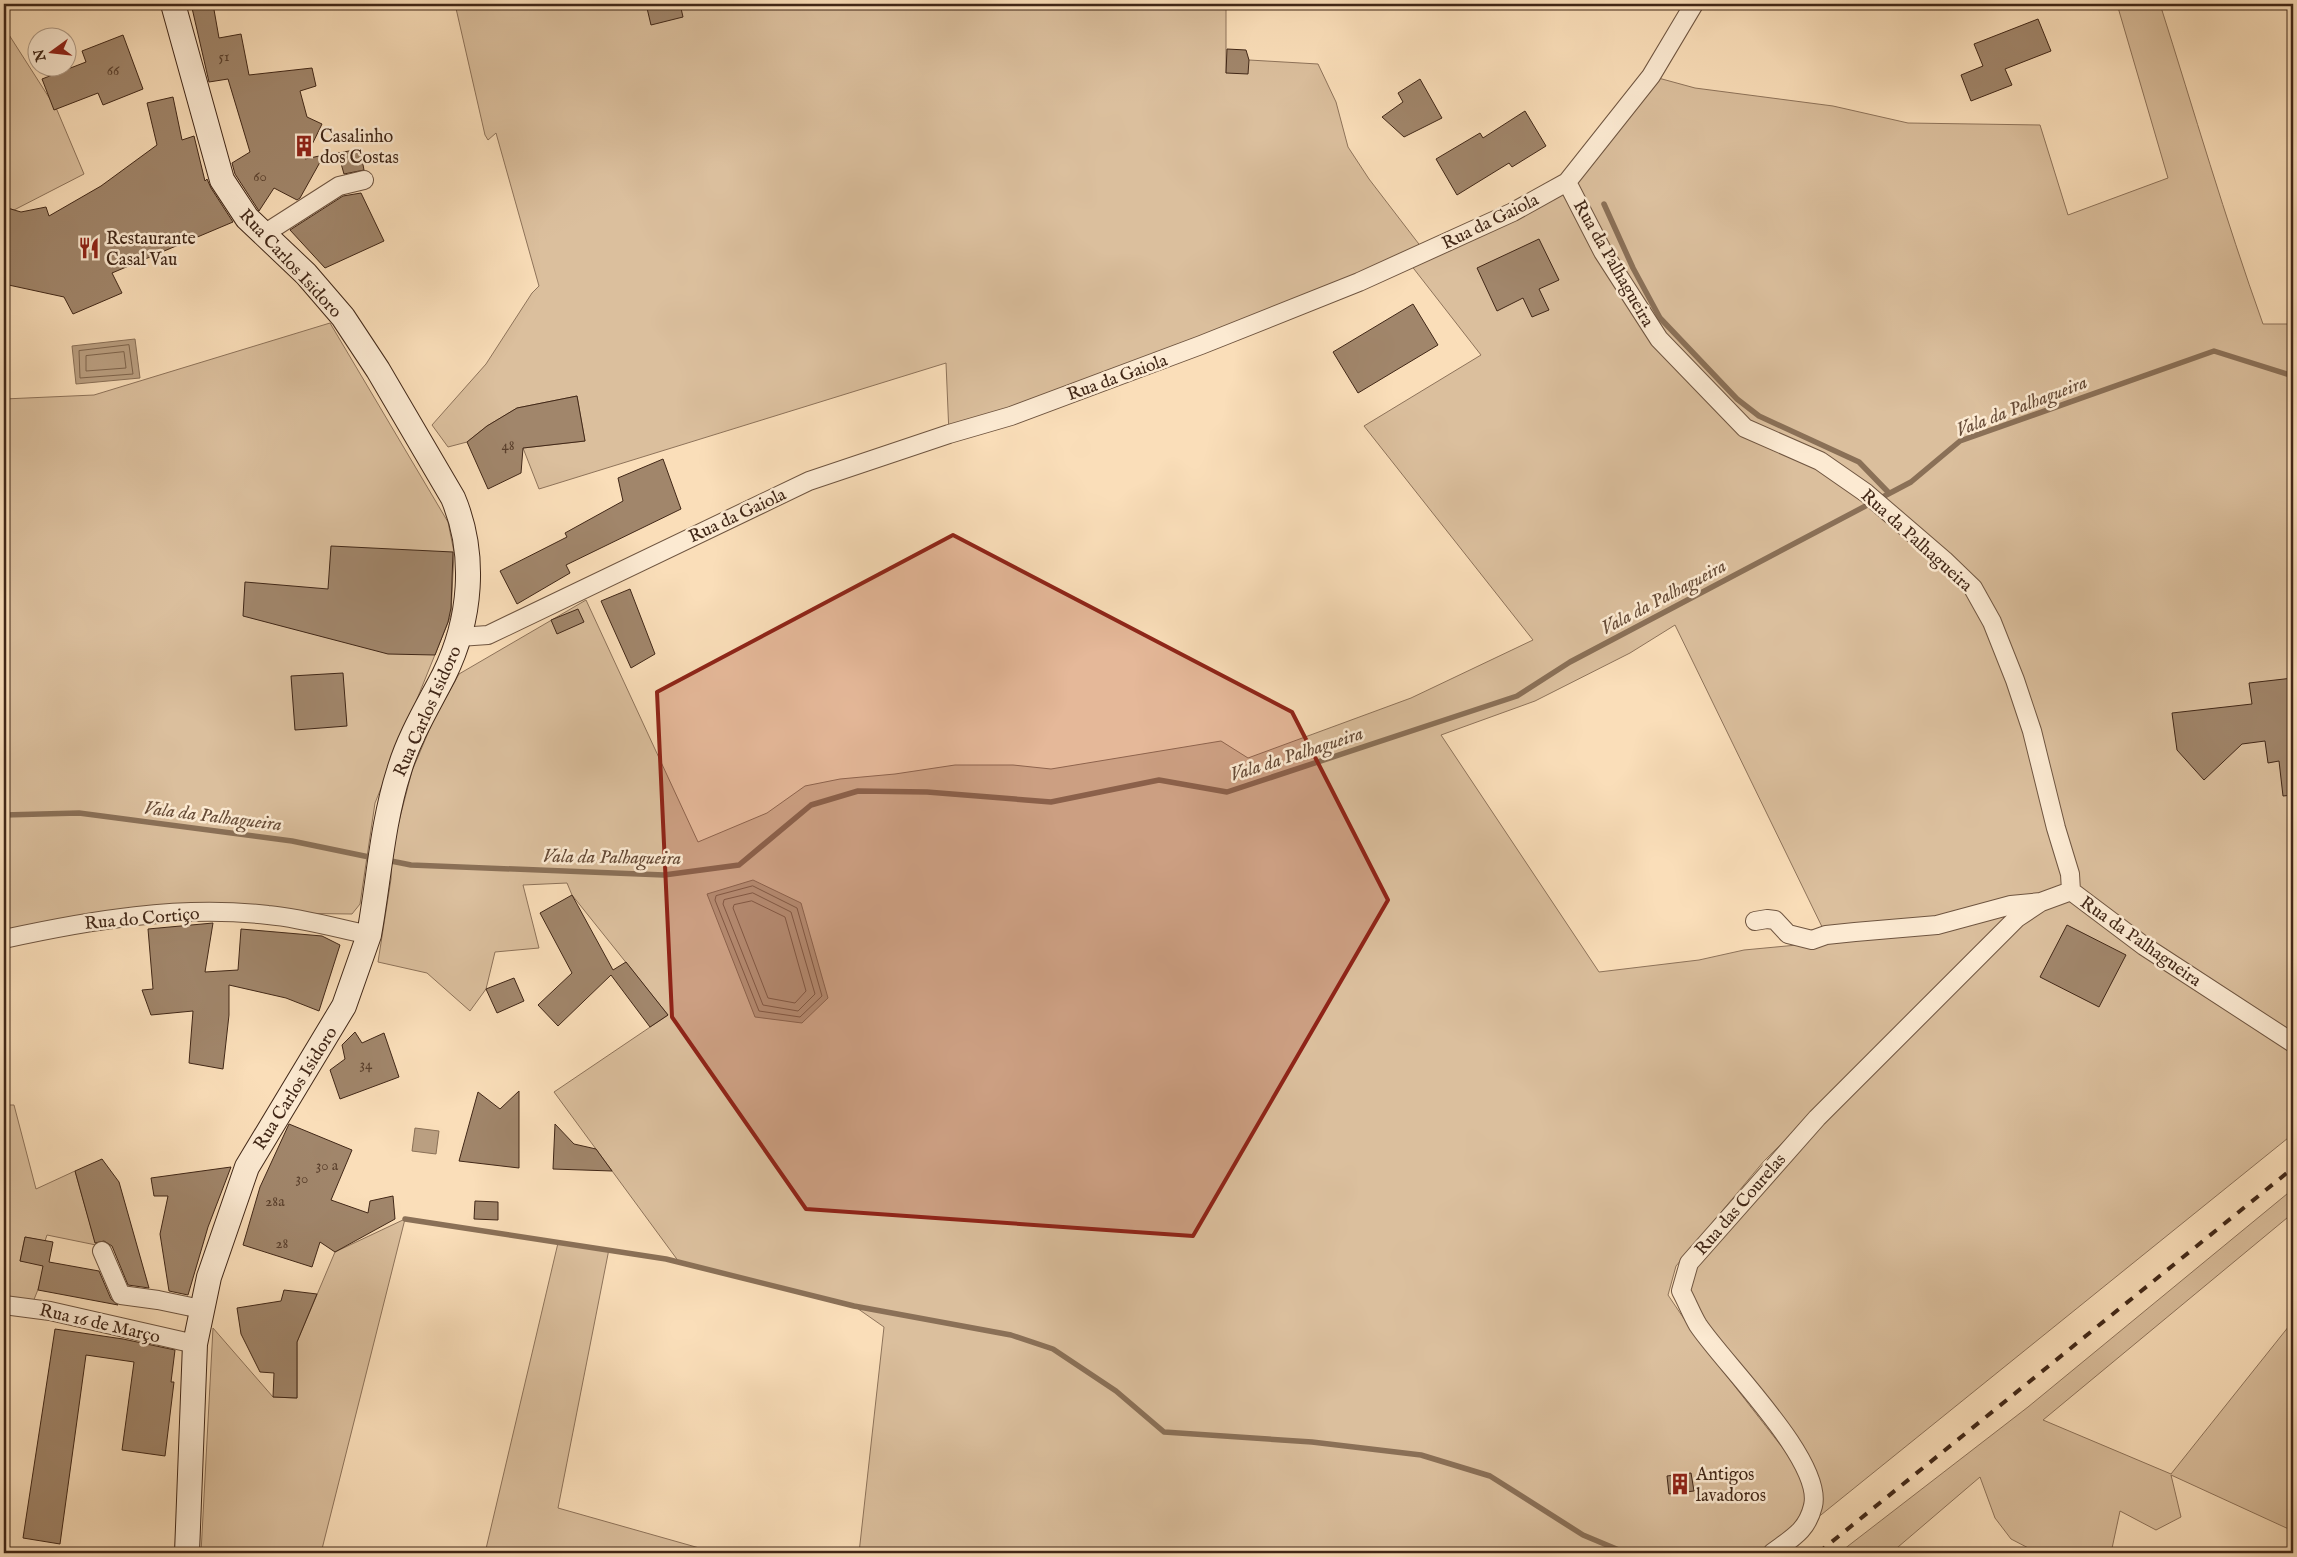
<svg xmlns="http://www.w3.org/2000/svg" width="2297" height="1557" font-family="'IM FELL English',serif">
	<rect width="100%" height="100%" fill="#fadeb9"/>
	<filter id="stains"><feTurbulence type="fractalNoise" baseFrequency=".004" numOctaves="4"/><feColorMatrix values="0 0 0 0 .2 0 0 0 0 .09 0 0 0 0 .02 0 0 0 .5 -.17"/></filter>
	<radialGradient id="worn" r=".72"><stop offset=".6" stop-color="#630" stop-opacity="0"/><stop offset="1" stop-color="#630" stop-opacity=".3"/></radialGradient>
	<!-- green -->
	<path fill="#dbbf9d" stroke="#8e735a" d="M 455,4 L 1226,4 L 1226,73 L 1249,60 L 1318,64 L 1336,102 L 1348,147 L 1369,179 L 1425,252 L 1566,182 L 1651,76 L 1695,88 L 1833,106 L 1908,123 L 2040,125 L 2068,215 L 2168,178 L 2117,4 L 2160,4 C 2194,111 2225,218 2263,324 L 2293,324 L 2293,1134 L 1806,1527 L 1810,1481 L 1681,1291 L 1689,1263 L 1763,1177 L 2040,902 L 1826,935 L 1675,625 L 1630,653 L 1535,701 L 1441,735 L 1599,972 L 1699,960 L 1744,950 L 1829,942 L 2015,913 L 1764,1161 L 1676,1266 L 1668,1295 L 1695,1335 L 1799,1469 C 1801,1476 1804,1484 1805,1492 C 1807,1522 1779,1538 1757,1553 L 859,1553 L 884,1327 L 854,1306 L 679,1262 L 554,1092 L 668,1015 L 572,895 L 567,883 L 523,885 L 539,948 L 495,952 L 486,989 L 470,1011 L 427,973 L 378,962 L 391,879 L 392,848 L 412,771 L 433,721 L 459,674 L 586,600 L 698,842 L 767,813 L 805,786 L 840,779 L 895,774 L 955,765 L 1013,765 L 1051,769 L 1221,741 L 1248,758 L 1411,698 L 1533,640 L 1364,426 L 1481,355 L 1407,260 L 949,434 L 946,363 L 539,489 L 523,448 L 585,441 L 577,396 L 517,408 L 487,426 L 467,442 L 448,447 L 432,425 L 486,364 L 532,293 L 539,286 L 496,133 L 488,140 L 485,135 Z
		M 4,27 L 57,110 L 84,174 L 14,210 L 4,207 Z
		M 330,323 L 448,522 L 454,552 L 451,615 L 375,803 L 360,904 L 352,914 L 270,913 L 180,908 L 4,938 L 4,399 L 94,395 Z
		M 4,1105 L 14,1105 L 36,1189 L 75,1171 L 96,1245 L 47,1235 L 45,1241 L 25,1237 L 20,1261 L 49,1262 L 31,1307 L 4,1305 Z
		M 2293,1189 L 2293,1213 L 2043,1420 L 2171,1474 L 2293,1321 L 2293,1531 L 2171,1475 L 2181,1517 L 2156,1530 L 2120,1511 L 2111,1553 L 2038,1553 L 2011,1539 L 1995,1518 L 1980,1477 L 1891,1553 L 1839,1553 L 2028,1407 Z
		M 405,1219 L 321,1553 L 201,1553 L 213,1328 L 273,1397 L 297,1398 L 297,1342 L 335,1252 Z
		M 558,1243 L 609,1249 L 558,1508 L 717,1553 L 485,1553 Z"/>
	<!-- water -->
	<path fill="#bba082" stroke="#8a7057" d="M 135,339 L 140,378 L 76,384 L 72,346 Z
		M 753,880 L 801,903 L 828,998 L 802,1023 L 755,1017 L 707,894 Z
		M 415,1128 L 439,1131 L 436,1154 L 412,1151 Z"/>
	<g fill="none" stroke-linecap="round" stroke-linejoin="round">
		<!-- shore -->
		<path stroke="#7e644c" stroke-width="1" d="M 129,345 L 133,374 L 80,378 L 79,351 Z
			M 124,352 L 126,368 L 86,371 L 86,356 Z
			M 753,886 L 797,908 L 822,996 L 800,1017 L 759,1011 L 715,900 L 716,896 Z
			M 753,893 L 791,912 L 815,994 L 798,1011 L 763,1005 L 723,904 L 724,900 Z
			M 752,901 L 785,917 L 806,991 L 795,1003 L 768,998 L 733,908 L 734,905 Z"/>
		<!-- stream -->
		<path stroke="#8a7057" stroke-width="5.5" d="M 1604,204 L 1633,268 L 1660,318 L 1737,399 L 1759,416 L 1859,462 L 1889,493
			M 4,815 L 79,813 L 292,841 L 374,858
			M 386,860 L 411,865 L 664,875 L 739,865 L 811,805 L 858,791 L 927,792 L 1051,802 L 1159,780 L 1227,792 L 1517,696 L 1570,662 L 1911,482 L 1960,441 L 2214,351 L 2293,376
			M 405,1219 L 666,1259 L 854,1306 L 1011,1335 L 1053,1349 L 1116,1391 L 1164,1432 L 1312,1442 L 1421,1455 L 1490,1476 L 1583,1535 L 1626,1553"/>
	</g>
	<!-- building -->
	<path fill="#a1866b" stroke="#412717" d="M 213,4 L 219,38 L 241,34 L 249,75 L 312,68 L 316,86 L 300,91 L 307,117 L 322,124 L 305,159 L 324,155 L 300,198 L 297,200 L 274,188 L 259,211 L 235,174 L 232,163 L 250,152 L 228,79 L 209,82 L 192,8 Z
		M 646,4 L 680,4 L 683,17 L 651,25 Z
		M 2038,19 L 2051,51 L 2005,69 L 2012,85 L 1971,101 L 1961,75 L 1983,66 L 1974,44 Z
		M 123,35 L 143,89 L 103,105 L 98,93 L 54,110 L 42,79 L 86,62 L 82,51 Z
		M 1227,49 L 1246,50 L 1249,60 L 1248,74 L 1226,73 Z
		M 1420,79 L 1442,118 L 1404,137 L 1382,117 L 1403,102 L 1398,93 Z
		M 173,97 L 182,140 L 194,136 L 205,181 L 207,179 L 211,188 L 233,222 L 112,273 L 122,293 L 73,314 L 64,297 L 4,284 L 4,207 L 21,212 L 46,207 L 49,216 L 101,186 L 157,145 L 147,103 Z
		M 1525,111 L 1546,146 L 1512,167 L 1509,163 L 1457,195 L 1436,159 L 1480,133 L 1483,138 Z
		M 360,149 L 364,170 L 344,174 L 338,153 Z
		M 361,193 L 384,241 L 325,268 L 290,230 L 343,196 Z
		M 1539,239 L 1559,280 L 1539,289 L 1549,310 L 1532,317 L 1523,298 L 1497,311 L 1477,268 Z
		M 1413,304 L 1438,345 L 1358,393 L 1333,352 Z
		M 577,396 L 585,441 L 523,448 L 521,473 L 488,489 L 467,442 L 487,426 L 517,408 Z
		M 663,459 L 681,509 L 566,565 L 570,573 L 517,604 L 500,571 L 567,537 L 565,533 L 623,501 L 618,478 Z
		M 331,546 L 453,552 L 451,608 L 448,622 L 435,655 L 388,654 L 243,616 L 245,582 L 328,589 Z
		M 630,589 L 655,654 L 631,668 L 601,601 Z
		M 578,609 L 584,622 L 557,634 L 551,620 Z
		M 343,673 L 347,726 L 295,730 L 291,676 Z
		M 2293,678 L 2293,795 L 2283,796 L 2279,761 L 2268,763 L 2265,741 L 2242,744 L 2204,780 L 2177,750 L 2172,713 L 2252,704 L 2249,683 Z
		M 572,895 L 613,970 L 626,962 L 668,1015 L 650,1027 L 611,975 L 558,1026 L 538,1005 L 572,973 L 540,913 Z
		M 213,923 L 205,972 L 238,970 L 241,929 L 322,936 L 340,945 L 319,1011 L 286,998 L 229,985 L 229,1015 L 223,1069 L 189,1063 L 193,1011 L 151,1015 L 142,990 L 153,989 L 148,929 Z
		M 2067,925 L 2126,955 L 2099,1007 L 2040,977 Z
		M 514,978 L 524,1001 L 497,1013 L 486,989 Z
		M 355,1032 L 362,1043 L 384,1033 L 399,1077 L 340,1099 L 330,1070 L 345,1059 L 342,1045 Z
		M 519,1091 L 519,1168 L 459,1161 L 478,1092 L 500,1109 Z
		M 289,1124 L 352,1150 L 331,1200 L 368,1213 L 370,1201 L 393,1196 L 395,1219 L 335,1252 L 320,1242 L 312,1267 L 243,1245 L 260,1187 Z
		M 555,1124 L 574,1144 L 596,1149 L 612,1171 L 553,1169 Z
		M 102,1159 L 119,1182 L 149,1288 L 128,1285 L 112,1246 L 104,1241 L 95,1243 L 75,1171 Z
		M 231,1167 L 208,1227 L 188,1295 L 169,1291 L 160,1234 L 168,1196 L 154,1196 L 151,1178 Z
		M 475,1201 L 498,1202 L 498,1220 L 474,1219 Z
		M 25,1237 L 53,1242 L 49,1262 L 99,1271 L 111,1299 L 118,1305 L 38,1290 L 43,1266 L 20,1261 Z
		M 284,1290 L 317,1294 L 297,1342 L 297,1398 L 273,1397 L 274,1373 L 260,1372 L 241,1334 L 237,1308 L 281,1301 Z
		M 55,1329 L 123,1339 L 175,1350 L 171,1382 L 174,1382 L 165,1456 L 122,1450 L 134,1362 L 86,1355 L 60,1544 L 23,1538 Z
		M 1691,1473 L 1694,1491 L 1669,1494 L 1667,1476 Z"/>
	<g fill="none" stroke-linecap="round" stroke-linejoin="round">
		<!-- street casing -->
		<g stroke="#6f5540" stroke-width="20">
			<path id="street" d="M 1567,182 L 1603,252 L 1659,339 L 1745,428 L 1820,461 L 1866,493 L 1944,560 L 1973,588 L 1992,622 L 2015,680 L 2032,731 L 2056,828 L 2070,874 L 2071,891 L 2144,946 L 2293,1043
				M 264,234 L 339,186 L 364,180
				M 459,637 L 488,635 L 809,481 L 949,434 L 1011,416 L 1201,345 L 1359,282 L 1513,212 L 1567,182 L 1651,76 L 1694,4
				M 1755,921 L 1767,919 L 1775,920 L 1788,934 L 1812,940 L 1826,935 L 1855,932 L 1937,925 L 2011,905 L 2041,902 L 2071,891
				M 4,939 C 91,920 179,905 268,915 C 302,918 336,928 369,935
				M 102,1251 L 121,1295 L 158,1300 L 201,1309
				M 4,1305 L 50,1311 L 195,1344
				M 1772,1553 C 1792,1538 1807,1531 1813,1506 C 1824,1461 1723,1363 1698,1325 C 1692,1315 1687,1302 1681,1291 L 1689,1263 L 1817,1118 L 2017,918 L 2041,902"/>
		</g>
		<!-- secondary casing -->
		<g stroke="#412717" stroke-width="26">
			<path id="secondary" d="M 173,4 L 222,180 L 247,218 L 306,274 L 343,317 L 378,370 L 453,498 C 477,555 471,620 444,675 C 428,706 409,737 399,771 C 382,824 379,880 369,935 L 344,1006 L 247,1167 L 209,1277 L 195,1344 L 187,1553"/>
		</g>
		<!-- street -->
		<use href="#street" stroke="#fcead2" stroke-width="18"/>
		<!-- secondary -->
		<use href="#secondary" stroke="#fcead2" stroke-width="24"/>
		<!-- rail -->
		<path stroke="#412717" stroke-width="4" stroke-dasharray="9 9" stroke-linecap="butt" d="M 1818,1553 L 2293,1168"/>
	</g>
	<!-- marked area -->
	<path fill="#8f2418" fill-opacity="0.2" stroke="#8f2418" stroke-width="4" stroke-linejoin="round" d="M 953,535 L 1292,712 L 1388,900 L 1193,1236 L 806,1209 L 672,1017 L 657,692 Z"/>
	<!-- icons -->
	<defs>
		<g id="building-bare" transform="scale(1.725)"><path d="M-4-6H4V6H1V3H-1V6H-4ZM-2.5-4.3h1.7v1.8h-1.7ZM.8-4.3h1.7v1.8H.8ZM-2.5-1h1.7V.8h-1.7ZM.8-1h1.7V.8H.8Z" fill="#8f2418" stroke="#fcead2" stroke-width="2.5" paint-order="stroke"/></g>
		<g id="restaurant-bare" transform="scale(1.725)"><path d="M-5-6h1v4h1v-4h1v4h1v-4h1v5L-1.5 .5V6h-2V.5L-5-1ZM5-6V6H3V1.5H1.5Q1.5-4 5-6Z" fill="#8f2418" stroke="#fcead2" stroke-width="2.5" paint-order="stroke"/></g>
	</defs>
	<g fill-rule="evenodd">
		<use href="#building-bare" x="304" y="146"/>
		<use href="#restaurant-bare" x="89" y="248"/>
		<use href="#building-bare" x="1680" y="1484"/>
	</g>
	<g text-anchor="middle" stroke-width="5" stroke-linejoin="round" paint-order="stroke">
		<!-- number labels -->
		<g font-size="15" fill="#593f2c">
			<text x="224" y="61">51</text>
			<text x="113" y="75">66</text>
			<text x="260" y="181">60</text>
			<text x="508" y="450">48</text>
			<text x="366" y="1069">34</text>
			<text x="327" y="1170">30 a</text>
			<text x="302" y="1183">30</text>
			<text x="275" y="1206">28a</text>
			<text x="282" y="1248">28</text>
		</g>
		<!-- poi labels -->
		<g font-size="18" fill="#412717" stroke="#fcead2" text-anchor="start">
			<text x="320" y="142">Casalinho<tspan x="320" dy="21">dos Costas</tspan></text>
			<text x="106" y="244">Restaurante<tspan x="106" dy="21">Casal Vau</tspan></text>
			<text x="1696" y="1480">Antigos<tspan x="1696" dy="21">lavadoros</tspan></text>
		</g>
		<!-- street labels -->
		<g font-size="18" fill="#412717" stroke="#fcead2">
			<text transform="translate(1490 221) rotate(-26)" y="6">Rua da Gaiola</text>
			<text transform="translate(291 263) rotate(47)" y="6">Rua Carlos Isidoro</text>
			<text transform="translate(1614 263) rotate(60)" y="6">Rua da Palhagueira</text>
			<text transform="translate(1117 377) rotate(-20)" y="6">Rua da Gaiola</text>
			<text transform="translate(737 515) rotate(-25)" y="6">Rua da Gaiola</text>
			<text transform="translate(1917 540) rotate(42)" y="6">Rua da Palhagueira</text>
			<text transform="translate(427 711) rotate(-66)" y="6">Rua Carlos Isidoro</text>
			<text transform="translate(142 918) rotate(-5)" y="6">Rua do Cortiço</text>
			<text transform="translate(2141 941) rotate(35)" y="6">Rua da Palhagueira</text>
			<text transform="translate(295 1088) rotate(-58)" y="6">Rua Carlos Isidoro</text>
			<text transform="translate(1740 1204) rotate(-49)" y="6">Rua das Courelas</text>
			<text transform="translate(100 1323) rotate(13)" y="6">Rua 16 de Março</text>
		</g>
		<!-- water labels -->
		<g font-size="19" font-style="italic" fill="#664b37" stroke="#fcead2">
			<text transform="translate(2021 405) rotate(-21)" y="7">Vala da Palhagueira</text>
			<text transform="translate(1663 596) rotate(-28)" y="7">Vala da Palhagueira</text>
			<text transform="translate(1296 753) rotate(-18)" y="7">Vala da Palhagueira</text>
			<text transform="translate(213 815) rotate(7)" y="7">Vala da Palhagueira</text>
			<text transform="translate(612 856) rotate(1)" y="7">Vala da Palhagueira</text>
		</g>
	</g>
	<!-- margin -->
	<rect width="2297" height="1557" fill="none" stroke="#fadeb9" stroke-width="20"/>
	<rect x="5" y="5" width="2287" height="1547" fill="none" stroke="#412717" stroke-width="2.5"/>
	<rect x="10" y="10" width="2277" height="1537" fill="none" stroke="#412717"/>
	<!-- north arrow -->
	<g transform="translate(52 52) rotate(255)"><circle r="24" fill="#fcead2" stroke="#b19c87"/>
	<path d="M0-4L9 19L0 12L-9 19Z" fill="#8f2418"/>
	<text y="-8" font-size="14" font-weight="bold" text-anchor="middle" fill="#412717">N</text>
	</g>
	<rect width="100%" height="100%" filter="url(#stains)"/>
	<rect width="100%" height="100%" fill="url(#worn)"/>
</svg>
